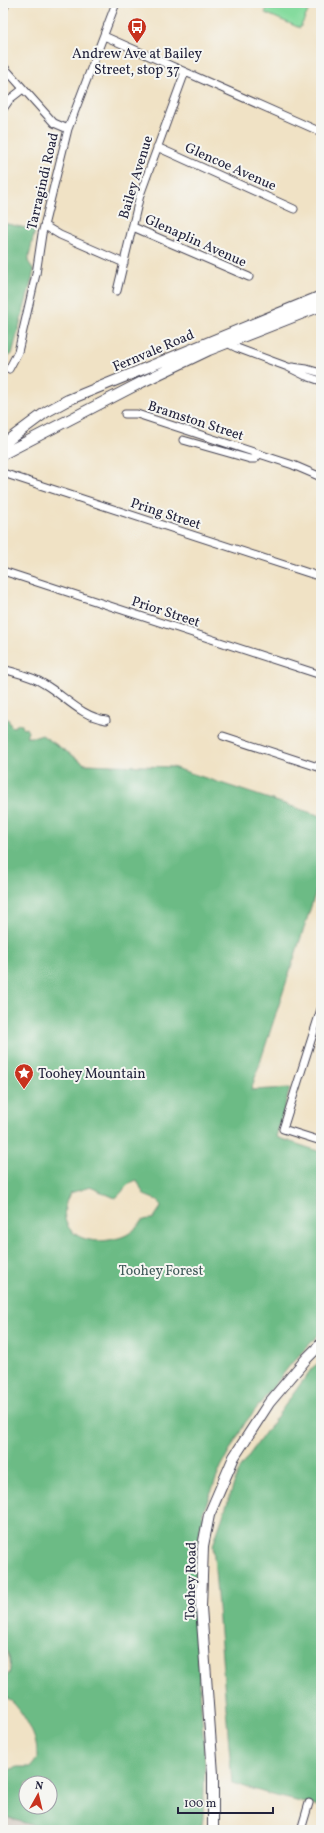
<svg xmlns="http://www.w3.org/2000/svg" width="324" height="1833" font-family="Vollkorn,serif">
	<rect width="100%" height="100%" fill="#f6f6f2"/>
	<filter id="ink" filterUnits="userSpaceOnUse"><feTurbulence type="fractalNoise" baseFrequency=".025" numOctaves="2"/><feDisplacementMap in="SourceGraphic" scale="8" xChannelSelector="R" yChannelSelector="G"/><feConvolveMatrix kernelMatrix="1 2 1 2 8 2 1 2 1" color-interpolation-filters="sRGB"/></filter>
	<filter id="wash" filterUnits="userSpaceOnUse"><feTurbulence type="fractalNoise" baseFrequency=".012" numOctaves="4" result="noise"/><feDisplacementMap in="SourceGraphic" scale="16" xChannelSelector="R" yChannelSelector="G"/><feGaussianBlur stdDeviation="0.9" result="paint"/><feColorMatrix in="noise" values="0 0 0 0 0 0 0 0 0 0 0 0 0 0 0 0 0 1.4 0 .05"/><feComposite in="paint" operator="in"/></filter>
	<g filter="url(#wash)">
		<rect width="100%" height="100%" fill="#f0e2c5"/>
		<!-- industrial -->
		<path fill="#ccc2b9" d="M 3,1816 L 47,1830 L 3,1830 Z"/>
		<!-- green -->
		<path fill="#85db9e" stroke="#547e6c" d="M 269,3 L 312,3 L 300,28 L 265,13 Z"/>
		<!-- forest -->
		<path fill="#6cbb85" stroke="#476e60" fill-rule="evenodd" d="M 3,223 L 35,230 L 28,261 L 34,271 L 12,354 L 3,360 Z
			M 3,717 L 8,719 L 11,726 L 14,727 L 18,724 L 22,725 L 23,729 L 26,728 L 28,732 L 26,737 L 36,737 L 42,735 L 85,764 L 172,767 L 321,816 L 321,842 L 318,854 L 321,876 L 251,1090 L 290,1088 L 276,1137 L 321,1152 L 321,1332 L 291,1364 L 245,1423 L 221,1467 L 203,1512 L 196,1556 L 195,1616 L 205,1763 L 203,1818 L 201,1830 L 47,1830 L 3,1816 L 3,1770 L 6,1771 L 17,1767 L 31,1767 L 37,1759 C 37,1754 37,1748 36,1743 C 32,1728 17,1701 3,1696 L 3,1677 L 9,1674 C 12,1663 10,1656 3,1646 ZM 137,1180 L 144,1195 L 159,1201 L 161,1207 L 153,1219 C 151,1219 146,1219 144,1220 C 142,1221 139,1224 138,1226 C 130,1234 124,1237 114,1239 C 81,1247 52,1228 70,1193 L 90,1187 L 115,1198 C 124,1193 124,1184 137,1180 ZM 26,1783 L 50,1783 L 50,1807 L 26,1807 Z
			M 321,1361 L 321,1807 L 276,1796 L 232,1783 L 213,1545 L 239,1469 L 312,1368 Z"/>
	</g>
	<g filter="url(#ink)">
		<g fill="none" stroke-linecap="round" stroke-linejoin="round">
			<!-- street casing -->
			<g stroke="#413f50" stroke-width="9">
				<path id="street" d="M 3,10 L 6,3
					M 104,36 L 321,132
					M 3,66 L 54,123 L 68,129
					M 3,109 L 10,99 L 23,89
					M 157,147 L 294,209
					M 45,226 L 60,235 L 124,263
					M 133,227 L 249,277
					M 117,291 L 140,195 L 185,72
					M 228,339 L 231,345 L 237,348 L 288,367 L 306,376 L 321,381
					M 292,367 L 307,369 L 321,373
					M 9,369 L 18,352 L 36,274 L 42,234 L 68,129 L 116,3
					M 125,414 L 137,414 L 293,465 L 321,477
					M 183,440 L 250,459 L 255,459 L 259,454
					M 3,473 L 321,577
					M 3,571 L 321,675
					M 3,669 C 16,673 32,676 44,684 C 65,696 80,716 106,720
					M 223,736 L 321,768
					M 321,1009 L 283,1129 L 321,1141
					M 301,1830 L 309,1803"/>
			</g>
			<!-- secondary casing -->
			<g stroke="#413f50" stroke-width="12">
				<path id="secondary" d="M 3,444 L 46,412 L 68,400 L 321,296
					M 3,454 L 142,382 L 209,350 L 321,306
					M 213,1830 L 213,1774 L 201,1607 L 203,1546 L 209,1515 L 234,1457 L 269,1403 L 307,1358 L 321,1344"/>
			</g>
			<!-- street -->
			<use href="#street" stroke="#fff" stroke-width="7"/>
			<!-- secondary -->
			<use href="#secondary" stroke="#fff" stroke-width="10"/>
		</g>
	</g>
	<!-- icons -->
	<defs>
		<g id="bus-pin" transform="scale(1)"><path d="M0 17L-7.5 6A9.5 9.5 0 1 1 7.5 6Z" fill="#c8321e" stroke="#f6f6f2"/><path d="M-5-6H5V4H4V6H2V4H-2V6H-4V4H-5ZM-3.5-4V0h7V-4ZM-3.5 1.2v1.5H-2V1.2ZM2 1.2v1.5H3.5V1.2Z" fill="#fff"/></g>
		<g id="sight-pin" transform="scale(1)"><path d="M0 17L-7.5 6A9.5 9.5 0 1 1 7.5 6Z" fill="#c8321e" stroke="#f6f6f2"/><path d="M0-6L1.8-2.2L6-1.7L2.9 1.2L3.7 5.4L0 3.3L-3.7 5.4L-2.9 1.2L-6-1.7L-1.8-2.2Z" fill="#fff"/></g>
	</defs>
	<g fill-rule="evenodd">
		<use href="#bus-pin" x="137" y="27"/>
		<use href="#sight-pin" x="24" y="1073"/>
	</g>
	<g text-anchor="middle" stroke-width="4" stroke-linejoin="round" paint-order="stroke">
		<!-- poi labels -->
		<g font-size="14" fill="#22223b" stroke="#f6f6f2">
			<text x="137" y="58">Andrew Ave at Bailey<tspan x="137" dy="16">Street, stop 37</tspan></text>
			<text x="38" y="1078" text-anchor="start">Toohey Mountain</text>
		</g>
		<!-- street labels -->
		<g font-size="14" fill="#22223b" stroke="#f6f6f2">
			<text transform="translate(231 166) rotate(24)" y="5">Glencoe Avenue</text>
			<text transform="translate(135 177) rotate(-73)" y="5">Bailey Avenue</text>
			<text transform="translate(42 181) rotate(-77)" y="5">Tarragindi Road</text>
			<text transform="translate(196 240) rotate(24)" y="5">Glenaplin Avenue</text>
			<text transform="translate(153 350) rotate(-23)" y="5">Fernvale Road</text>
			<text transform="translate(196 420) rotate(18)" y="5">Bramston Street</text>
			<text transform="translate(166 513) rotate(18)" y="5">Pring Street</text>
			<text transform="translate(166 611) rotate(18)" y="5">Prior Street</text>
			<text transform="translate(190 1581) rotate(-89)" y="5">Toohey Road</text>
		</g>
		<!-- park labels -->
		<g font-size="14" fill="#405a59" stroke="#f6f6f2">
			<text x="161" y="1275">Toohey Forest</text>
		</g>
	</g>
	<!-- margin -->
	<rect width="324" height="1833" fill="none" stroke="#f6f6f2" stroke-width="16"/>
	<!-- north arrow -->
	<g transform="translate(38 1795) rotate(8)"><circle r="19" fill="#f6f6f2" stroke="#a1a1a9"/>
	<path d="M0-3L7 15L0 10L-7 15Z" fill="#c8321e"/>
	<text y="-6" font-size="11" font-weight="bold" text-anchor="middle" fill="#22223b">N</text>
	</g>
	<!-- scale -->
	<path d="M178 1807v6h95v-6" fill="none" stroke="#22223b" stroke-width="2"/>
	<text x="184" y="1807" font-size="12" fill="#22223b" stroke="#f6f6f2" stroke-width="3" paint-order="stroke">100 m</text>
</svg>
